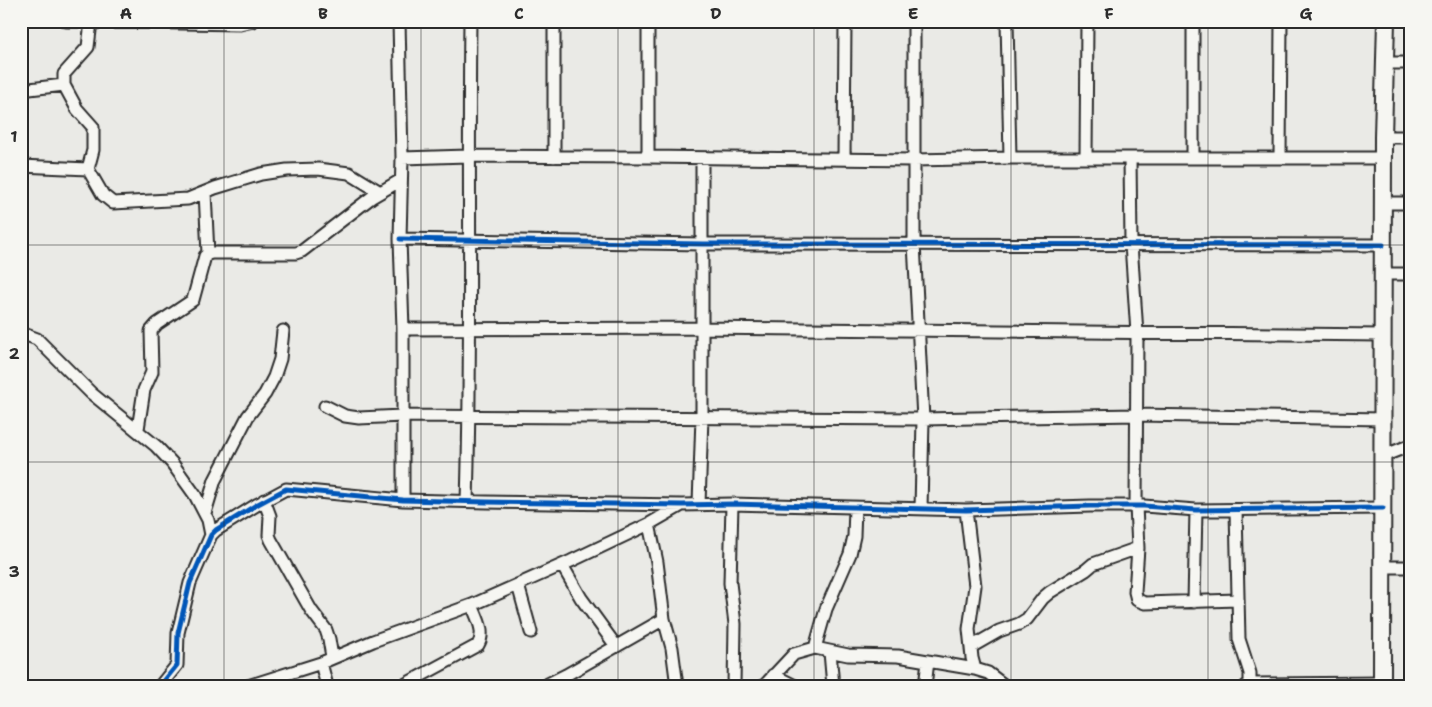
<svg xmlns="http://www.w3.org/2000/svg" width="1432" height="707" font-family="'Shantell Sans',sans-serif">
	<rect width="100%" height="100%" fill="#eaeae6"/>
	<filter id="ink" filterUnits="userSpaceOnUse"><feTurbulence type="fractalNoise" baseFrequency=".02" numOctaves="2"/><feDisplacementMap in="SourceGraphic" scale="10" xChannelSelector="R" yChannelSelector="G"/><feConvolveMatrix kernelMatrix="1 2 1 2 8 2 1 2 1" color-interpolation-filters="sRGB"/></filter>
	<g filter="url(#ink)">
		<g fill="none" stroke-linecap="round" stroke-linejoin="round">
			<!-- street casing -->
			<g stroke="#2b2b2b" stroke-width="15">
				<path id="street" d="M 66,21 L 240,24 L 253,21
					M 399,21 L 402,158 L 400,239 L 403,329 L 403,500
					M 554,21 L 554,157
					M 648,21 L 648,157
					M 914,21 L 914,243 L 923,419 L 921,509
					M 1007,21 L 1010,158
					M 1386,63 L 1411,63
					M 21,90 L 64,85
					M 1383,137 L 1411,137
					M 1086,157 L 1087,21
					M 1280,157 L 1281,21
					M 402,158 L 468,156 L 648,157 L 914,160 L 1010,158 L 1384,158
					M 1130,158 L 1131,244 L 1137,333 L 1136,506 L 1138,548 L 1135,592 L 1137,600 L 1145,603 L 1237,600
					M 1193,158 L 1193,21
					M 844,159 L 845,21
					M 21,166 L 88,169 L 93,150 L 93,127 L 77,109 L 64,85 L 64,74 L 88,47 L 91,22
					M 88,169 L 103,195 L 113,203 L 188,199 L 215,188 L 261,174 L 287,170 L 318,169 L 349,173 L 380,192
					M 1383,203 L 1411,203
					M 400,239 L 703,244 L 1383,245
					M 208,254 L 212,253 L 296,253 L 302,251 L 372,197 L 401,180
					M 1383,274 L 1411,274
					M 403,329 L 702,328 L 1383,335
					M 21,333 L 37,339 L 91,393 L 156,446 L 172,463 L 195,495 L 208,520 L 211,535
					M 325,406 L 345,416 L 359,418 L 402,416 L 923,419 L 1136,415 L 1383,419
					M 138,429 L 144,390 L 152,372 L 151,331 L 157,324 L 193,300 L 205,256 L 208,254 L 205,192
					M 1383,456 L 1411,445
					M 264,500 L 270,516 L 269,535 L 271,540 L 311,610 L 326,630 L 329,639 L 332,657
					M 467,501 C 472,341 468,181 470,21
					M 699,504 L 702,417 L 702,158
					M 732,504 L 730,583 L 735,624 L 734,686
					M 966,510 L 975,586 L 969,629 L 972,658 L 975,669
					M 1236,510 L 1239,639 L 1250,673 L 1250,684
					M 205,513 L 215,480 L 248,416 L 265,394 L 274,377 L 280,359 L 283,331
					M 649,524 L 657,562 L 664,619 L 672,648 L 677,686
					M 562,565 L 581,598 L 616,646
					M 1382,567 L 1411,567
					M 518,585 L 531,632
					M 1194,602 L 1196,510
					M 971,647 L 999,631 L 1019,624 L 1027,619 L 1043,598 L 1050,592 L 1086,570 L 1093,564 L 1138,548
					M 815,648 L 826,609 L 850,554 L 854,536 L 855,508
					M 830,652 L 833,686
					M 321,663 L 327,686
					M 773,675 L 795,686
					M 160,686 L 177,665 L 178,633 L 190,583 L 211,535 L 216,530 L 258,504 L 286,489 L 403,500 L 487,502 L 682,505 L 732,504 L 966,510 L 1090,506 L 1144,506 L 1196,510 L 1383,508
					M 248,686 L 321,663 L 373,641 L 472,605 L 571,561 L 649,524 L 682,505
					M 402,686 L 478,645 C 486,632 477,618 472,605
					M 544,686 L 566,675 L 664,619
					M 764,686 L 794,654 L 815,648 L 848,655 L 898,656 L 975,669 L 988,673 L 1005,686
					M 925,686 L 928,661
					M 1246,686 L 1250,684 L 1382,683"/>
			</g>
			<!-- secondary casing -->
			<g stroke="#2b2b2b" stroke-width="20">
				<path id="secondary" d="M 1382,686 L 1383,137 L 1386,21"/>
			</g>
			<!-- street -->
			<use href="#street" stroke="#f6f6f2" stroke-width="11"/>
			<!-- secondary -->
			<use href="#secondary" stroke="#f6f6f2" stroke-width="16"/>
			<!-- cycleway casing -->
			<g stroke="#f6f6f2" stroke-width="8">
				<path id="cycleway" d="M 400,239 L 703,244 L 1383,245
					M 160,686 L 177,665 L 178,633 L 190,583 L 211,535 L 216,530 L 258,504 L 286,489 L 403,500 L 487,502 L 682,505 L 732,504 L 966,510 L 1090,506 L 1144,506 L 1196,510 L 1383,508"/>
			</g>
			<!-- cycleway -->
			<use href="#cycleway" stroke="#0057b8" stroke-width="5"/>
		</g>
	</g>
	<!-- grid -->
	<path fill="none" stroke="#2b2b2b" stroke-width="1" stroke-opacity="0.55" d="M 224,21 L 224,686M 421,21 L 421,686M 618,21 L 618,686M 814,21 L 814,686M 1011,21 L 1011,686M 1208,21 L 1208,686M 21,245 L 1411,245M 21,462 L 1411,462"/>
	<!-- margin -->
	<rect width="1432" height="707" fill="none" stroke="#f6f6f2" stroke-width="55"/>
	<rect x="28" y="28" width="1376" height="652" fill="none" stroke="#2b2b2b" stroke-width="2"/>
	<g font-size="16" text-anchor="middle" font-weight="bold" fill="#2b2b2b">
		<text x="126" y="19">A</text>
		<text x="323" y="19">B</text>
		<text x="519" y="19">C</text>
		<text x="716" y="19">D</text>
		<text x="913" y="19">E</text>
		<text x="1109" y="19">F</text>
		<text x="1306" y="19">G</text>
		<text x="14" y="142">1</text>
		<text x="14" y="359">2</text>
		<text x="14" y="577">3</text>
	</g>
</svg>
